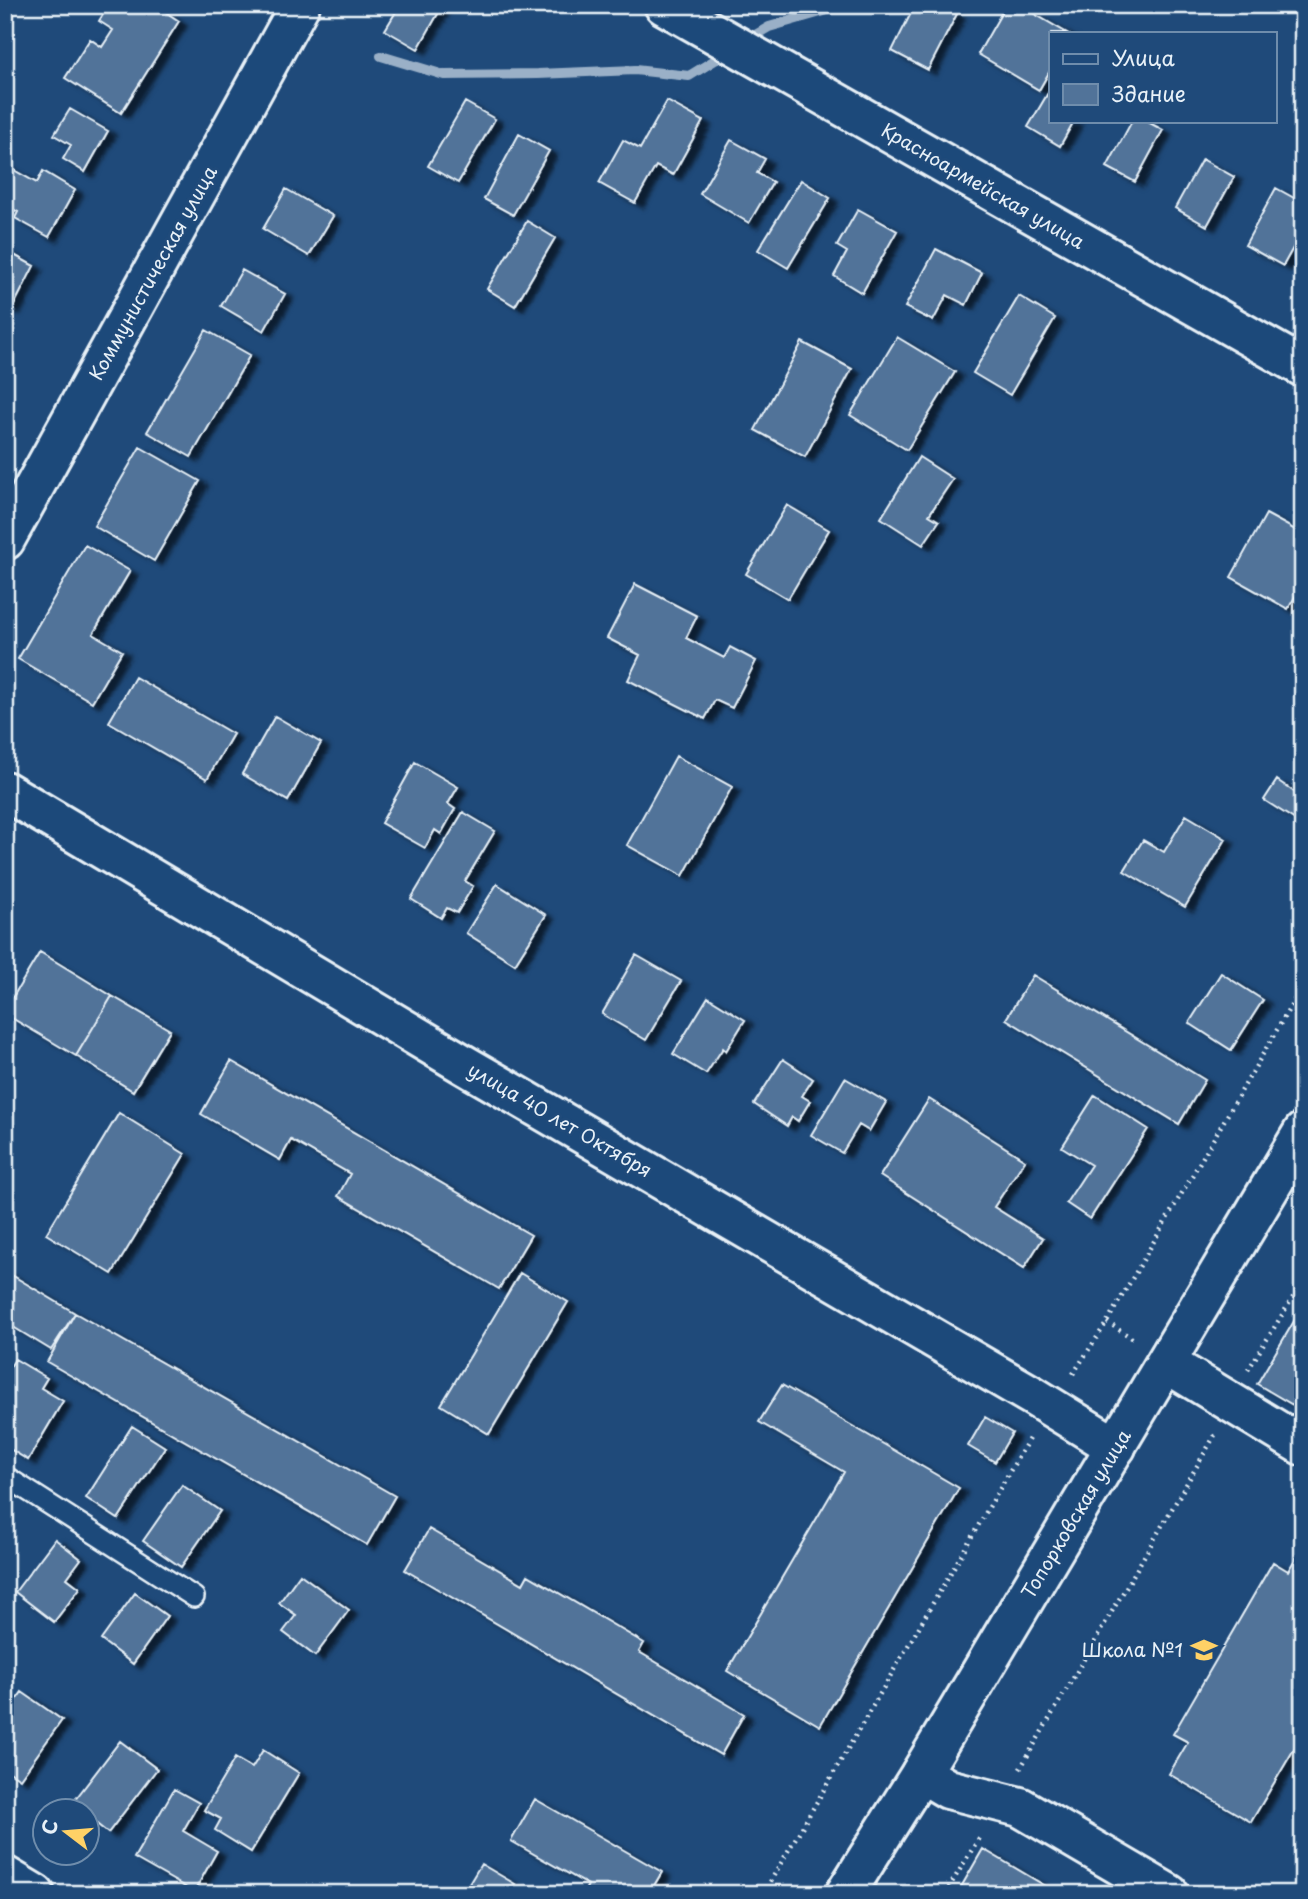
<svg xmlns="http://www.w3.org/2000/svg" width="1308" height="1899" font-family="'Playpen Sans',sans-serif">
	<defs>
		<filter id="shadow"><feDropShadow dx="8" dy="4.5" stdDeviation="2" flood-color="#0009"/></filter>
	</defs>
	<rect width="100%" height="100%" fill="#1f4a7a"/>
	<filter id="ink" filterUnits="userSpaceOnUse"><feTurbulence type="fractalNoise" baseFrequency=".0143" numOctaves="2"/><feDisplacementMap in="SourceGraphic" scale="14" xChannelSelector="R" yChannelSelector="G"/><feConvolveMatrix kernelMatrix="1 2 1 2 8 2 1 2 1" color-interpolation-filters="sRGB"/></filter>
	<g filter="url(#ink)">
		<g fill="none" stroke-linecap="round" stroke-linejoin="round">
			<!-- stream -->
			<path stroke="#9ab0c7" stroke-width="10" d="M 745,41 L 769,27 L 845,5
				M 381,56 L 444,75 L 538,74 L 635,70 L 689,76 L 728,52"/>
		</g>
		<!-- building -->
		<path fill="#517399" stroke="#e8f1f8" stroke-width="2" filter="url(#shadow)" d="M 109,5 L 155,5 L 179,21 L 121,113 L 65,78 L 90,39 L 102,47 L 113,30 L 99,21 Z
			M 400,5 L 443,5 L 418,49 L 385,30 Z
			M 915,5 L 940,5 L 957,14 L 928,70 L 892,51 Z
			M 1006,5 L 1019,5 L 1067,33 L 1051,33 L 1051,69 L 1039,90 L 978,54 Z
			M 1051,88 L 1051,121 L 1074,121 L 1060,146 L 1028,127 Z
			M 667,101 L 703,121 L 673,175 L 656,166 L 635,203 L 599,183 L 623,140 L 640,149 Z
			M 465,102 L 495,119 L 458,183 L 428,166 Z
			M 70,109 L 108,131 L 85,172 L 63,159 L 71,145 L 54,135 Z
			M 1132,121 L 1146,121 L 1163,130 L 1135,182 L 1107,167 Z
			M 519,134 L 549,151 L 513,215 L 484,199 Z
			M 731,140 L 765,159 L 757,173 L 773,182 L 749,223 L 700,194 Z
			M 1202,159 L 1234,177 L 1207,226 L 1175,208 Z
			M 5,165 L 37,183 L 43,171 L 75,190 L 49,237 L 15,218 L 18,212 L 5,205 Z
			M 801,180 L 830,198 L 788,268 L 758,250 Z
			M 1276,188 L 1303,203 L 1303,230 L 1283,266 L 1245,245 Z
			M 286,189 L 333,216 L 309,256 L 263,229 Z
			M 858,209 L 897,231 L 862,293 L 834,276 L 847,252 L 837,246 Z
			M 527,221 L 555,238 L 515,306 L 487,289 Z
			M 936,249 L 982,273 L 966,305 L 947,295 L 933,321 L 905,307 Z
			M 5,250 L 34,266 L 12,309 L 5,306 Z
			M 242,270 L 285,294 L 264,331 L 221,306 Z
			M 1019,296 L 1055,318 L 1010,395 L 973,373 Z
			M 206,330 L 250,355 L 191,457 L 147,432 Z
			M 897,337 L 955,372 L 907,450 L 850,415 Z
			M 802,342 L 852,369 L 805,457 L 755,430 Z
			M 140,447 L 200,481 L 154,561 L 94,526 Z
			M 919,457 L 953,479 L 929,515 L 939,521 L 923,545 L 881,518 Z
			M 787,505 L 829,530 L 788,599 L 746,574 Z
			M 1266,514 L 1303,534 L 1303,583 L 1288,609 L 1231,577 Z
			M 85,545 L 130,571 L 93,634 L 122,651 L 92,702 L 18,659 Z
			M 635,584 L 697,616 L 686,638 L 724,658 L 730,647 L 756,661 L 732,708 L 715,700 L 705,719 L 628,680 L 640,655 L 607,638 Z
			M 135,677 L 233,734 L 207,779 L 109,722 Z
			M 275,716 L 321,743 L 288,801 L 242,774 Z
			M 676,756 L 732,787 L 683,876 L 627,845 Z
			M 415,762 L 458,787 L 448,804 L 455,809 L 441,834 L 435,830 L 425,848 L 381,823 Z
			M 1277,780 L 1297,794 L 1303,786 L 1303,825 L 1264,800 Z
			M 463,812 L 495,831 L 465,881 L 473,886 L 457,913 L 447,908 L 441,918 L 411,899 Z
			M 1186,815 L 1226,839 L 1185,907 L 1124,871 L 1143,840 L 1164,852 Z
			M 497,884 L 546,915 L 515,964 L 466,933 Z
			M 40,952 L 112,996 L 76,1056 L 5,1014 L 5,1010 Z
			M 636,955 L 681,981 L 646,1040 L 602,1014 Z
			M 1221,973 L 1263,1000 L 1231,1050 L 1189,1023 Z
			M 1033,975 L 1205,1080 L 1179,1124 L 1006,1019 Z
			M 112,996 L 170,1030 L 133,1091 L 76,1056 Z
			M 708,997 L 745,1020 L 726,1051 L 723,1048 L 706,1074 L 673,1054 Z
			M 783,1059 L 813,1079 L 802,1096 L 810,1101 L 798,1121 L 792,1117 L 787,1126 L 754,1104 Z
			M 231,1061 L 531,1235 L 499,1289 L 338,1196 L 350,1174 L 291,1140 L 280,1160 L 201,1114 Z
			M 845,1078 L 886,1102 L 869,1131 L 859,1125 L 842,1153 L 811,1135 Z
			M 1095,1095 L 1148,1129 L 1090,1219 L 1066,1203 L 1091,1165 L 1062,1147 Z
			M 929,1099 L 1025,1160 L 994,1207 L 1043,1238 L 1024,1268 L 880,1176 Z
			M 119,1113 L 185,1154 L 112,1274 L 46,1234 Z
			M 5,1271 L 75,1313 L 51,1350 L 5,1322 Z
			M 520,1273 L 568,1302 L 489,1434 L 441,1405 Z
			M 1303,1306 L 1303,1411 L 1257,1384 Z
			M 75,1313 L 395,1496 L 367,1545 L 47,1362 Z
			M 15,1359 L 47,1378 L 41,1388 L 63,1401 L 28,1460 L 5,1446 L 5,1418 L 7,1414 L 5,1413 L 5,1375 Z
			M 782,1385 L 959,1488 L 820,1726 L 727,1671 L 844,1472 L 759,1422 Z
			M 985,1417 L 1012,1433 L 995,1462 L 968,1446 Z
			M 132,1426 L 165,1447 L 118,1519 L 86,1498 Z
			M 182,1485 L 220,1511 L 181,1567 L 143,1541 Z
			M 429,1529 L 523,1584 L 528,1575 L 644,1643 L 639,1652 L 744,1714 L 721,1755 L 405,1570 Z
			M 55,1539 L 81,1559 L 67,1578 L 80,1588 L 54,1622 L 15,1592 Z
			M 1303,1546 L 1303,1734 L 1251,1822 L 1169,1774 L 1188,1742 L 1173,1734 L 1273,1562 L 1288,1571 Z
			M 300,1574 L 349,1610 L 315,1656 L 283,1632 L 296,1615 L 279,1603 Z
			M 135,1593 L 167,1616 L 133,1664 L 101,1640 Z
			M 22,1692 L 62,1720 L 20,1779 L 5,1769 L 5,1716 Z
			M 120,1741 L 157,1769 L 108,1833 L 88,1817 L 88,1812 L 80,1812 L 71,1805 Z
			M 263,1750 L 299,1773 L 251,1852 L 215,1830 L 221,1819 L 204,1810 L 235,1758 L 252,1768 Z
			M 174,1789 L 199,1803 L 183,1831 L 217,1851 L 194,1892 L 134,1858 Z
			M 535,1799 L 662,1872 L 649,1894 L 583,1894 L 588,1885 L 511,1841 Z
			M 983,1849 L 1059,1894 L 957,1894 Z
			M 481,1864 L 515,1884 L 509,1894 L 463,1894 Z"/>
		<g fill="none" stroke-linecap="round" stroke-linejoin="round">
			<!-- service casing -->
			<g stroke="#e8f1f8" stroke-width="24">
				<path id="service" d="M 5,1476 L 194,1597"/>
			</g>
			<!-- minor casing -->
			<g stroke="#e8f1f8" stroke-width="44">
				<path id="minor" d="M 5,791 L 463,1064 L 1033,1396 L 1116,1447
					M 1166,1363 L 1303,1446
					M 921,1773 L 948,1789 L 1020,1807 L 1169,1894
					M 5,1876 L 35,1894"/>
			</g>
			<!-- tertiary casing -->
			<g stroke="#e8f1f8" stroke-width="44">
				<path id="tertiary" d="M 664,5 L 1303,367
					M 5,540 L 300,5
					M 845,1894 L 921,1773 L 1303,1132"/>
			</g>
			<!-- path -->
			<path stroke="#e8f1f8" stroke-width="4.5" stroke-dasharray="2 5" stroke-linecap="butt" d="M 1107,1322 L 1135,1340
				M 1248,1370 L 1303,1281
				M 1073,1374 L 1107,1322 L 1303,985
				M 1020,1769 L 1215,1435
				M 763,1894 L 1030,1437
				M 945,1894 L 981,1835"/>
			<!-- service -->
			<use href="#service" stroke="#1f4a7a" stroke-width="19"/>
			<!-- minor -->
			<use href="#minor" stroke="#1f4a7a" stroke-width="38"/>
			<!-- tertiary -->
			<use href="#tertiary" stroke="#1f4a7a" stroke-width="38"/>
		</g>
	</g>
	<!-- icons -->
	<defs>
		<g id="school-bare" transform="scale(2.1)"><path d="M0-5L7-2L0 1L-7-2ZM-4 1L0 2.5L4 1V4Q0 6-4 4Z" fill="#ffd166" stroke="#1f4a7a" stroke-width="2.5" paint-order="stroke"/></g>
	</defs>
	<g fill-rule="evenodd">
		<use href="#school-bare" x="1204" y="1650"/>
	</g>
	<g text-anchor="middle" stroke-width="6" stroke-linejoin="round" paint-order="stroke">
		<!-- street labels -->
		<g font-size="19" fill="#e8f1f8" stroke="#1f4a7a">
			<text transform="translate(983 186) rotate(30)" y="7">Красноармейская улица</text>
			<text transform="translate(153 273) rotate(-61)" y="7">Коммунистическая улица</text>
			<text transform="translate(560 1120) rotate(30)" y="7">улица 40 лет Октября</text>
			<text transform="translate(1076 1514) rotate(-59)" y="7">Топорковская улица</text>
		</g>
		<!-- poi labels -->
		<g font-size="19" fill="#e8f1f8" stroke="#1f4a7a" text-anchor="end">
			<text x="1183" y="1657">Школа №1</text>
		</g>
	</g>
	<!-- margin -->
	<rect width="1308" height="1899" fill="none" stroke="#1f4a7a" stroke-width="28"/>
	<rect x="14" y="14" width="1280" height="1871" fill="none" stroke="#e8f1f8" stroke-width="2.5" filter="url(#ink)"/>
	<!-- legend -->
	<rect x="1049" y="32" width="228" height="91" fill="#1f4a7a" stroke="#6f8dac" stroke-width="2"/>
	<rect x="1063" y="54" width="35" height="10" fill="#1f4a7a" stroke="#6f8dac" stroke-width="2"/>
	<text x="1112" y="66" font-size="21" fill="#e8f1f8">Улица</text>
	<rect x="1063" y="84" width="35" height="21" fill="#517399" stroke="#6f8dac" stroke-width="2"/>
	<text x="1112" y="102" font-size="21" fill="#e8f1f8">Здание</text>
	<!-- north arrow -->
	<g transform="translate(66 1832) rotate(286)"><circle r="33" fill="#1f4a7a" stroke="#6f8dac" stroke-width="2"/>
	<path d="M0-5L12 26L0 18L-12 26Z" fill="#ffd166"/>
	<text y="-10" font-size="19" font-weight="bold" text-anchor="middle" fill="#e8f1f8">С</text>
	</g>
</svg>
